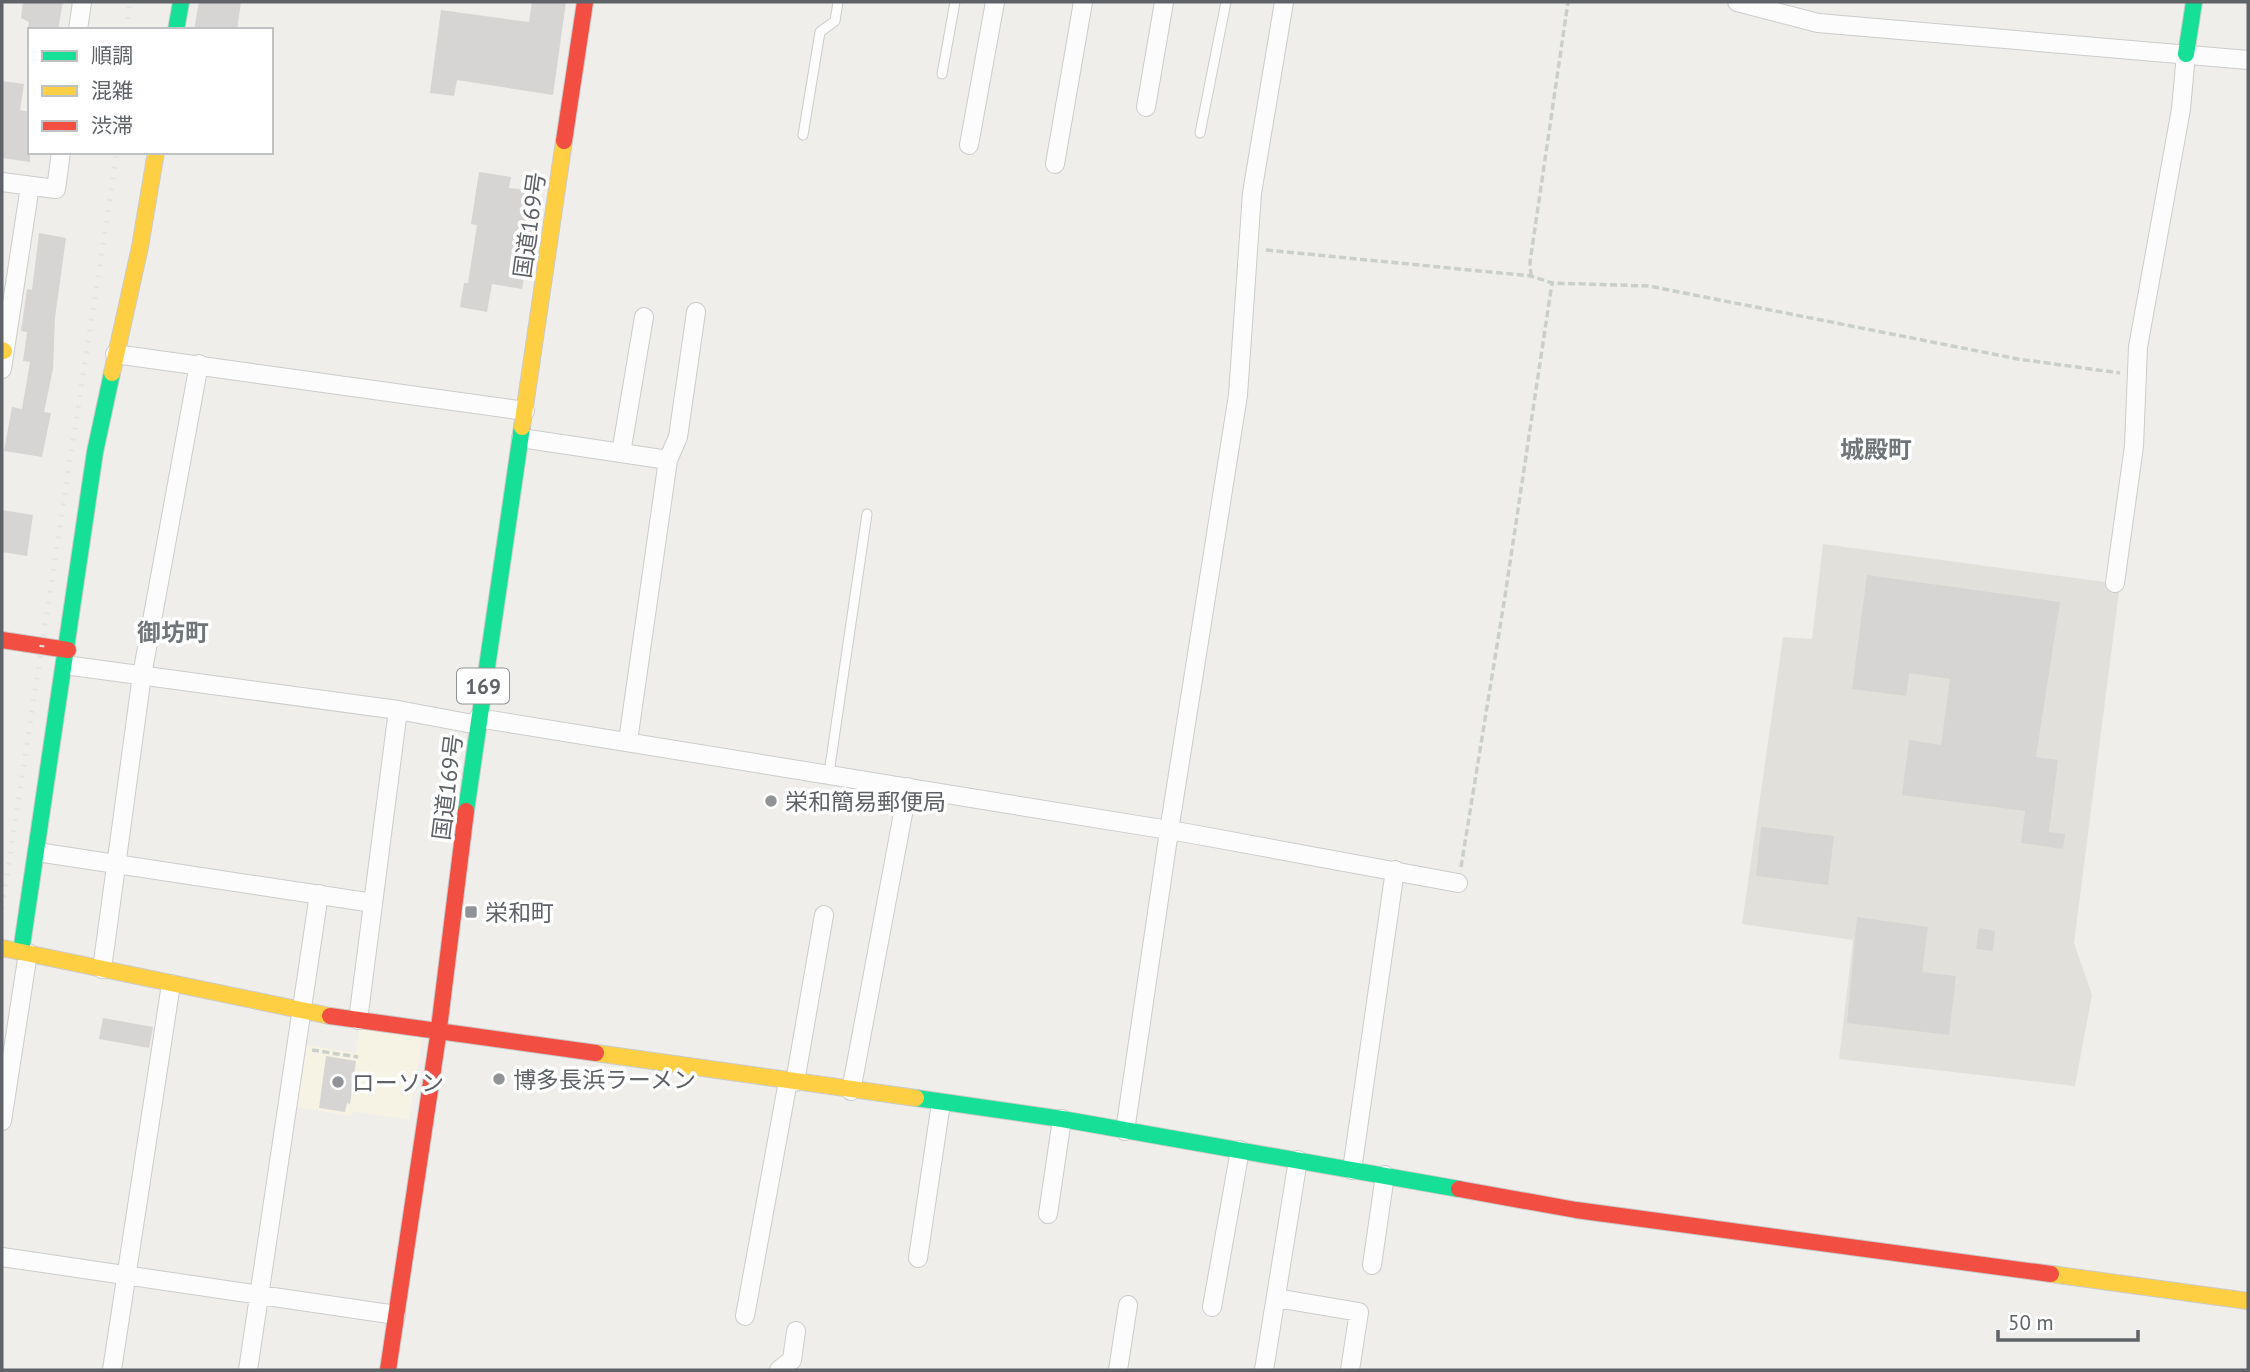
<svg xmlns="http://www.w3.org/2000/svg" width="2250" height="1372" font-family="'PT Sans','Noto Sans JP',sans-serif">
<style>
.commercial{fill:#f7f3e4}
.education{fill:#e2e0da}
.building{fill:#d6d5d3}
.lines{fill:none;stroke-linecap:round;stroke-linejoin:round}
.lane-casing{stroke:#cbcccc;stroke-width:11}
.street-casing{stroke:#cbcccc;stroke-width:20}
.fast-casing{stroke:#cacacb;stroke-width:18}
.slow-casing{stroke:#cacacb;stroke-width:18}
.jam-casing{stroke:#cacacb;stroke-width:18}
.path{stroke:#cacfcc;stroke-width:3.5;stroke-dasharray:7 3.5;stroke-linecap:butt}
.lane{stroke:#fdfcfc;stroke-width:9}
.street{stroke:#fdfcfc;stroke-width:18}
.fast{stroke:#16e098;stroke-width:16}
.slow{stroke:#ffcf43;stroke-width:16}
.jam{stroke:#f24e42;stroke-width:16}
.rail{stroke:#e4e4e4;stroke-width:5;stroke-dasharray:2 9;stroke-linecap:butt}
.poi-dot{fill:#919496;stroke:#fff;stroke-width:2.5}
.labels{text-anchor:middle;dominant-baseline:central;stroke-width:7;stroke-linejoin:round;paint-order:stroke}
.shield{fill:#fff;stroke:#8f9295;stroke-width:2}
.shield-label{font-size:21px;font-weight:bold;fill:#5f6368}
.street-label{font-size:23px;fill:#5f6368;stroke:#fff}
.poi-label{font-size:23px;fill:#5f6368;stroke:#fff;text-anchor:start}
.neighbourhood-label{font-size:24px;font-weight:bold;fill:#70757a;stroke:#fff}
</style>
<rect width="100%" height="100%" fill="#efeeea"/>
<path class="commercial" d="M360,1025L423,1034L409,1120L353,1111L352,1116L297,1107L307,1045L356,1053Z"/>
<path class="education" d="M1823,544L2120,584L2074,943L2092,995L2075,1086L1839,1059L1853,940L1742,924L1783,637L1812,639Z"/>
<path class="building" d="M23,2H63L58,30H28L29,22L21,18Z
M199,2H241L237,30H194Z
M532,2H566L553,95L457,80L454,96L430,93L441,10L529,22Z
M2,81L24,84L20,110L30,112V162L2,158Z
M479,172L511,177L509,188L526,190L524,199L537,201L522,289L492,284L487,312L460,307L464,283H468L477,225L471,224Z
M39,233L66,238L55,318L53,369L44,412L51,413L42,457L4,451L12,407L22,409L30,362L23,361L27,332L21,331L27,289L32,290Z
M2,510L33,515L27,556L2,552Z
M1867,575L2060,602L2036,757L2058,760L2049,832L2065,834L2063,849L2021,843L2025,811L1902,795L1909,740L1941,745L1950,679L1909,673L1906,696L1852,689Z
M1761,827L1834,836L1828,885L1756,876Z
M1857,917L1928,927L1922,972L1956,976L1949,1035L1847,1023Z
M1979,928L1995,931L1993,951L1976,949Z
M103,1018L153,1027L149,1048L99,1039Z
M326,1056L356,1061L350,1104L347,1103L345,1112L319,1108Z"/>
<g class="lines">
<g class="lane-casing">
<path id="lane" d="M942,74L955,2
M1200,133L1226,2
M803,135L820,32L835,21L838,2
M829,773L867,514"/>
</g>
<g class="street-casing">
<path id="street" d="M1737,2L1818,23L2248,60
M78,30L82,2
M1146,107L1164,2
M969,145L995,2
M1055,164L1083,2
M2,182L56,189L61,152
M115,354L525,411
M2,369L30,186
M521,438L668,460L628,741
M621,453L644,317
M668,460L678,437L696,312
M2115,583L2134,446L2138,347L2181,109L2186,54
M65,665L398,710L478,725
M478,718L1187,833L1458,883
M37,852L373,903
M102,969L142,675L199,364
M358,1020L398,710
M795,1082L824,915
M851,1091L908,787
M2,1121L28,953
M1125,1131L1169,831L1238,395L1252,193L1284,2
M1352,1170L1395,870
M1048,1214L1062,1119
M2,1257L396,1315
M918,1258L941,1103
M1372,1265L1385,1175
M1276,1298L1359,1312L1350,1370
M1212,1307L1240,1150
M745,1316L788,1081
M112,1370L171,984
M248,1370L319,894
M779,1370L792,1360L796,1331
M1118,1370L1128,1305
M1264,1370L1298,1160"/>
</g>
<g class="fast-casing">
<path id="fast" d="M176,30L181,2
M2186,54L2194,2
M466,811L522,427
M21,952L95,452L112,373
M916,1098L1062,1119L1459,1189"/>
</g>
<g class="slow-casing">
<path id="slow" d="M2,350L4,351
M112,373L140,247L156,152
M522,427L564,141
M2,948L330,1016
M596,1053L916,1098
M2051,1274L2248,1301"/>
</g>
<g class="jam-casing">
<path id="jam" d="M564,141L585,2
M2,640L68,650
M330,1016L596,1053
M1459,1189L1576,1210L2051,1274
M388,1370L438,1036L466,811"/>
</g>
<path class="path" d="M1266,250L1531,276L1552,283L1649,286L2018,359L2120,373
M1531,276L1530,262L1568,2
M1461,867L1505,596L1552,283
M312,1050L358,1057"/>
<use href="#lane" class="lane"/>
<use href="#street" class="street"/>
<use href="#fast" class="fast"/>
<use href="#slow" class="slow"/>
<use href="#jam" class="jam"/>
<path class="rail" d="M126,30L130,2
M2,908L117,152"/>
</g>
<g class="poi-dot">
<circle cx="771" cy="801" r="7"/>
<rect x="464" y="905" width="14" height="14" rx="3.5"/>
<circle cx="499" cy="1079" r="7"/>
<circle cx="338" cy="1082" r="7"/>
</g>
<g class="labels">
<rect class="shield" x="457" y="668.5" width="52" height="35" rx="5"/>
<g class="shield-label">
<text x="483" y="686">169</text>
</g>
<g class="street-label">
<text transform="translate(529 225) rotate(-82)">国道169号</text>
<text transform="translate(447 787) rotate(-83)">国道169号</text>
</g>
<g class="poi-label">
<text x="785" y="801">栄和簡易郵便局</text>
<text x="485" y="912">栄和町</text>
<text x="513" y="1079">博多長浜ラーメン</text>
<text x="352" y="1082">ローソン</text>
</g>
<g class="neighbourhood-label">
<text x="1876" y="449">城殿町</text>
<text x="173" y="632">御坊町</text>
</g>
</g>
<rect width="2250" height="1372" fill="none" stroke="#5f6368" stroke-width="7"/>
<rect x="28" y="28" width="245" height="126" fill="#ffffff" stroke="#bfc1c3" stroke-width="2"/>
<rect x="42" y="51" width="35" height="10" fill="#16e098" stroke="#bfc1c3" stroke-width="2"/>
<text x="91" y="63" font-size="21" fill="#5f6368">順調</text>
<rect x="42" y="86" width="35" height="10" fill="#ffcf43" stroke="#bfc1c3" stroke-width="2"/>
<text x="91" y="98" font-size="21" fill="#5f6368">混雑</text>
<rect x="42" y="121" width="35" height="10" fill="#f24e42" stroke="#bfc1c3" stroke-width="2"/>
<text x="91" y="133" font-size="21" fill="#5f6368">渋滞</text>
<path d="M1998 1330v10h140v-10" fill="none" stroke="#5f6368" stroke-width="3.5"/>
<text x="2008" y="1330" font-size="21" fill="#5f6368" stroke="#ffffff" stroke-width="5" paint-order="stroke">50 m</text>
</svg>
